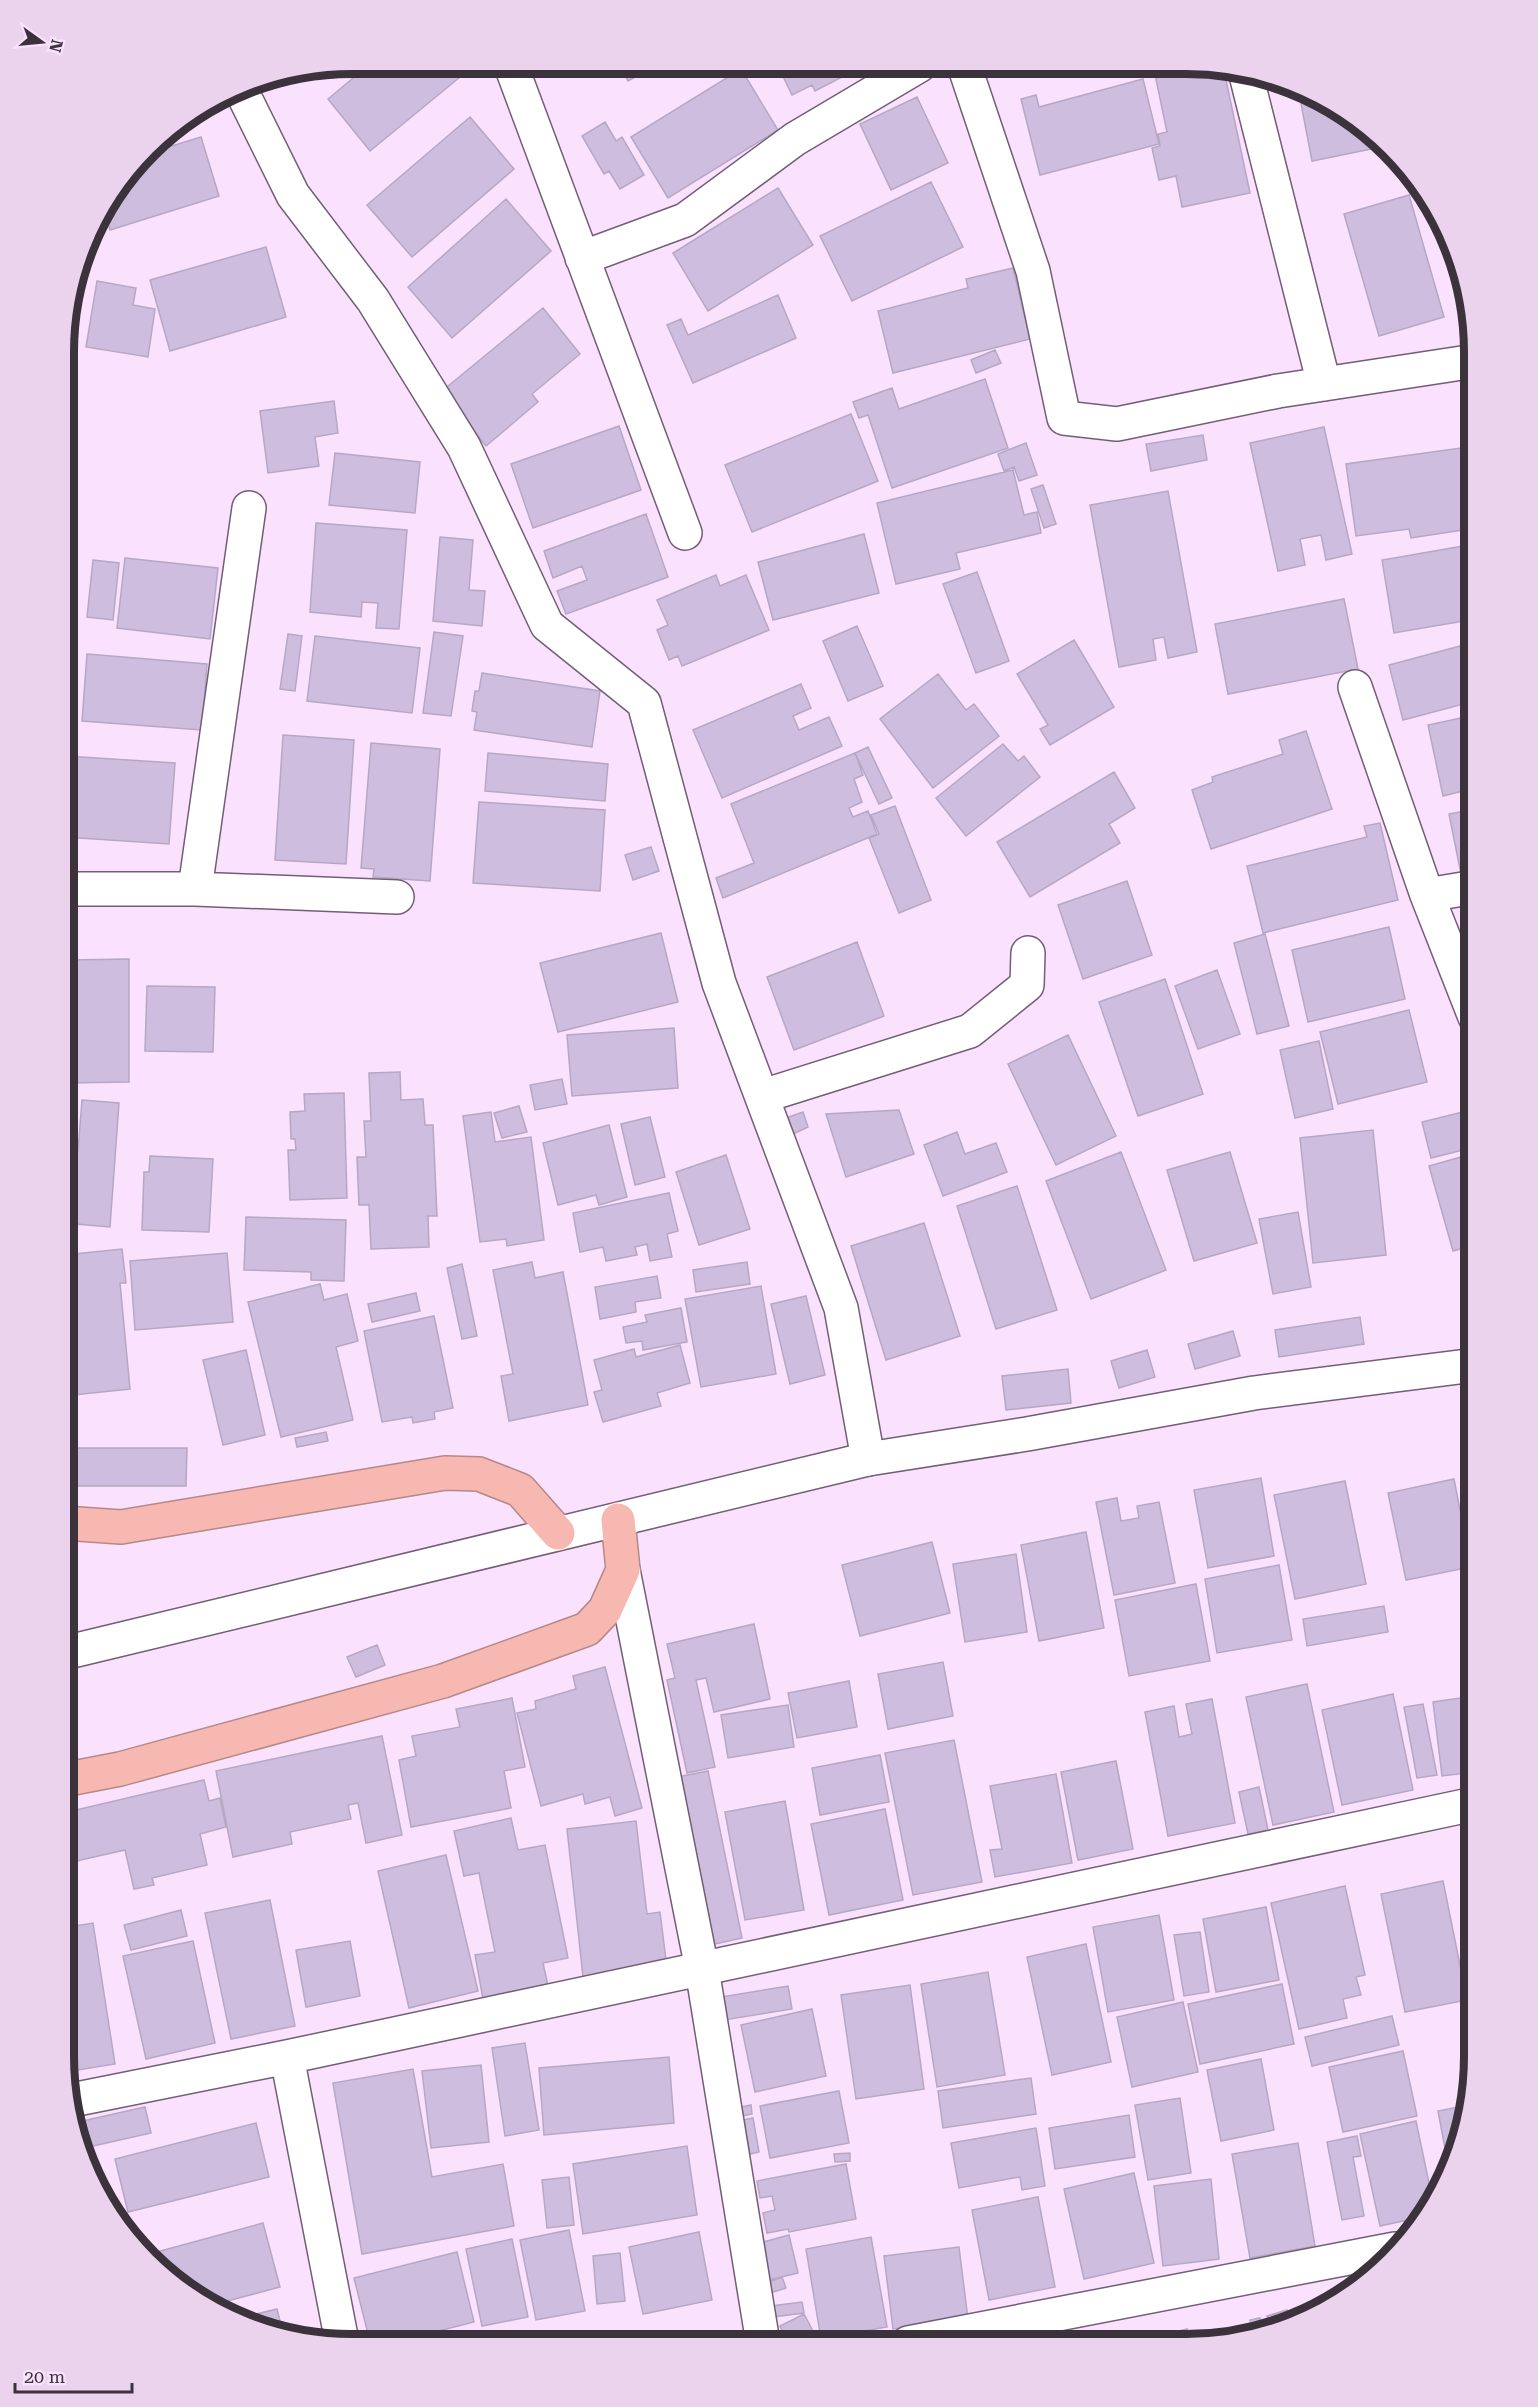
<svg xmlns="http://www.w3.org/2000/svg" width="1538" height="2407" font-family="'Roboto Serif',serif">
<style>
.building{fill:#cfbde0;stroke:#b6a7c4;stroke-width:1.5}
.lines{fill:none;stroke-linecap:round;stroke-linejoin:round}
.minor-casing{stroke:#735e75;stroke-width:36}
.secondary-casing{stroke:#735e75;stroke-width:36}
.motorway-casing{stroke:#b58987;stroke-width:36}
.minor{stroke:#fff;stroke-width:33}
.secondary{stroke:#fff;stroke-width:33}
.motorway{stroke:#f6b8b0;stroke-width:33}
.rim{fill:none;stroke:#3b323c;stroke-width:8}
</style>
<rect width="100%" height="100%" fill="#fae1fd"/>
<path class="building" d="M371,63H477L370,151L328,99Z
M619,64H660L628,81Z
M777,64H867L815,91L812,85L792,95Z
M1153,65L1223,66L1250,193L1182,207L1176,176L1159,180L1152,148L1160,146L1158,134L1167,132Z
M741,69L778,130L668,198L631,137Z
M1143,79L1159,144L1040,175L1021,99L1036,95L1039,107Z
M1307,91L1362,122L1386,146L1312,161L1299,93Z
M917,97L948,163L891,190L860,124Z
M470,117L514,169L412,257L367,205Z
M605,122L616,141L622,137L644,175L620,189L609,171L604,174L582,136Z
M201,137L219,196L110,230L104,210L146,154Z
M931,182L963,247L852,301L820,236Z
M778,188L813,245L708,311L673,253Z
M1409,195L1444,317L1379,336L1344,214Z
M506,199L551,251L452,338L408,287Z
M1453,242L1469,321L1465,322L1446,243Z
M266,247L286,317L170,351L150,280Z
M1013,268L1030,339L893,373L878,311L968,288L966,279Z
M97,281L136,288L133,305L155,309L148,357L86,347Z
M778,295L796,338L693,383L667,325L681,319L688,335Z
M543,308L580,354L532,394L538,402L486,446L442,391Z
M65,323L75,324L71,393H65Z
M995,350L1001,363L976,373L971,360Z
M985,379L1008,448L892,488L868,415L859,418L853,402L892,388L899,409Z
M334,401L338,433L315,437L319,466L268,473L260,411Z
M851,414L878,481L752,532L725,465Z
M619,426L641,490L533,528L511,464Z
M1324,427L1352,554L1326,560L1321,535L1300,539L1305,565L1278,571L1250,443Z
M1203,435L1207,460L1151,471L1146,444Z
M1026,443L1037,475L1019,481L1014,467L1004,471L998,454Z
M1475,446V519L1468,520L1469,529L1411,538L1409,529L1356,536L1346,464Z
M335,453L420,462L415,513L329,505Z
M1013,470L1024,515L1037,512L1041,533L956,553L960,569L896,584L877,503Z
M1043,485L1056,524L1044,528L1031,489Z
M1168,491L1197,652L1168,658L1164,637L1153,639L1156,660L1119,667L1090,505Z
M646,514L668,577L566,614L557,591L587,580L582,566L553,578L544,551Z
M316,523L407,530L399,629L376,628L378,603L362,602L361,617L310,612Z
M864,534L879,593L773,620L758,562Z
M440,537L473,540L469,590L485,591L482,626L433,621Z
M1475,544V619L1394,633L1382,560Z
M125,558L218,568L210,639L117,628Z
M93,560L119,563L113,620L87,617Z
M977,572L1009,661L976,673L943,584Z
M716,575L720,586L746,575L769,630L682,666L678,656L669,660L657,630L668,625L657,600Z
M1344,599L1358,669L1228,694L1215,624Z
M857,626L883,686L848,701L823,641Z
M434,632L463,636L451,716L423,713Z
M288,634L302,636L295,691L280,689Z
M315,636L420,648L412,713L307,701Z
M1074,640L1114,707L1050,745L1040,729L1048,725L1017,674Z
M1475,642V701L1403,720L1389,665Z
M87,654L207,664L202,730L82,721Z
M482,673L600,691L592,747L474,730L477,712L472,711L475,691H479Z
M938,674L966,710L974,704L999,736L933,788L880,719Z
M801,684L811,708L793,716L799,730L829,717L842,746L722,798L693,730Z
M1475,715V788L1443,796L1428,725Z
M1306,731L1332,809L1211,849L1192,790L1213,782L1212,777L1283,754L1279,740Z
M283,735L354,740L346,864L275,860Z
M371,743L440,749L430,881L373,877L374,869L361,868Z
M1003,744L1018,761L1024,756L1040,777L966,836L936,798Z
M868,747L892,798L879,804L855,753Z
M488,753L608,764L605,801L485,791Z
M855,753L863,775L854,779L862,802L849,808L853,817L868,811L877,834L723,898L716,878L754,863L731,804Z
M65,756L175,763L169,844L65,837Z
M1114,772L1135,808L1109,824L1120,843L1030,897L997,842Z
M479,802L605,810L600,891L473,883Z
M895,806L931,900L899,913L869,838L879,834L871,815Z
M1475,809V876L1462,879L1449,814Z
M1380,823L1398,900L1263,933L1247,866L1367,837L1364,826Z
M651,847L659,871L633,880L625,855Z
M1127,881L1152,955L1083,979L1058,905Z
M1389,927L1405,999L1308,1022L1292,950Z
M661,933L678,1002L558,1032L540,963Z
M1265,934L1289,1026L1257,1034L1234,943Z
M857,942L884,1016L794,1050L767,977Z
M129,959V1082L64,1083V1035H68V960Z
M1217,970L1240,1034L1198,1049L1175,986Z
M1165,979L1203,1094L1138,1116L1099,1002Z
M147,986L215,987L213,1052L145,1051Z
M1409,1010L1427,1082L1338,1104L1320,1032Z
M674,1028L678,1088L572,1096L567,1035Z
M1068,1035L1116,1136L1056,1165L1008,1064Z
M1319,1041L1333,1109L1295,1118L1280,1050Z
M400,1072L401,1100L423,1099L425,1125H433L437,1216H428L429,1247L371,1249L369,1205H359L357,1157H366L364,1121H371L369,1073Z
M562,1079L567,1104L535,1110L530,1085Z
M344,1093L347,1198L290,1200L288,1150H296L295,1139H291L290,1112L305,1111L304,1094Z
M82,1100L119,1103L110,1227L64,1223V1150L78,1151Z
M519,1106L527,1132L502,1138L494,1113Z
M1475,1109V1147L1431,1158L1422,1122Z
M899,1110L914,1154L846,1177L826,1114Z
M491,1112L495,1142L531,1137L544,1240L507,1246L506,1239L480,1242L463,1116Z
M803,1112L808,1127L793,1134L786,1118Z
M650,1117L665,1177L635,1185L621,1124Z
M609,1125L627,1197L599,1205L596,1195L558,1205L543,1143Z
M1373,1130L1386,1255L1313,1263L1300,1138Z
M957,1132L965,1154L996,1143L1007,1172L943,1196L924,1145Z
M1121,1152L1166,1270L1091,1299L1046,1181Z
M1230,1152L1257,1243L1194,1261L1167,1170Z
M1475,1153V1245L1453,1251L1429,1166Z
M726,1155L750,1229L699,1245L676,1172Z
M150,1156L213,1159L209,1232L142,1230L144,1172H149Z
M1017,1186L1057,1310L996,1329L957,1206Z
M669,1193L678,1231L667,1234L672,1257L650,1261L647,1244L635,1247L637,1255L606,1261L603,1247L580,1252L573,1213Z
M1298,1212L1311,1287L1273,1294L1259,1219Z
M246,1217L346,1220L344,1281L311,1280V1272L244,1270Z
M924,1223L960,1336L886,1360L851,1246Z
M122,1249L126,1283H120L130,1389L64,1396V1255Z
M227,1253L233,1322L135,1330L130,1261Z
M532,1262L535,1278L563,1272L588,1405L509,1421L501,1376L513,1374L493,1270Z
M747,1262L750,1284L696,1292L693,1270Z
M462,1264L477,1336L462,1339L447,1268Z
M657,1276L661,1298L635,1302L636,1312L600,1319L595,1287Z
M320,1284L324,1300L347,1294L358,1341L336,1347L353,1420L281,1437L248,1302Z
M761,1286L776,1374L701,1387L685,1299Z
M416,1293L420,1311L372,1322L368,1304Z
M806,1296L825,1375L790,1384L771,1304Z
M681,1308L687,1342L643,1350L642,1341L626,1343L623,1327L647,1322L645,1315Z
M434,1316L453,1408L434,1412L435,1419L413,1423L412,1417L382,1422L364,1331Z
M1360,1317L1364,1344L1279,1357L1275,1330Z
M1233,1331L1240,1356L1195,1369L1188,1344Z
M680,1345L690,1383L657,1393L661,1406L603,1422L594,1392L602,1390L594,1360L634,1349L636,1357Z
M246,1350L265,1435L223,1445L203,1360Z
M1147,1350L1155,1377L1119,1388L1111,1361Z
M1068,1369L1071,1403L1006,1410L1002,1376Z
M326,1432L328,1441L297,1447L295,1438Z
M77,1448H187L186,1486H77Z
M1261,1478L1274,1556L1208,1568L1194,1490Z
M1454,1479L1471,1567L1406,1580L1388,1493Z
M1345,1481L1366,1584L1295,1599L1274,1495Z
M1117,1498L1121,1521L1139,1518L1137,1506L1159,1502L1175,1583L1114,1595L1096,1502Z
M1086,1532L1104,1628L1039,1641L1021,1545Z
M932,1542L950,1613L860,1636L842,1565Z
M1016,1554L1027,1632L965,1642L953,1564Z
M1279,1565L1292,1640L1217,1653L1205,1579Z
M1196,1584L1210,1661L1129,1676L1115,1600Z
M1384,1606L1388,1632L1307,1646L1303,1619Z
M754,1624L770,1699L714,1712L706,1678L696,1680L715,1767L687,1773L667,1680L675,1678L667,1644Z
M377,1645L385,1665L356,1677L347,1657Z
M943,1662L953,1716L888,1729L878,1674Z
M605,1667L642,1808L615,1816L610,1797L585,1804L583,1794L541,1806L517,1713L536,1709L535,1701L576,1689L573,1676Z
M849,1681L857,1727L797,1738L788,1693Z
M1307,1684L1334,1812L1273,1825L1246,1697Z
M1393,1694L1413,1790L1342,1805L1322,1710Z
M1474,1696V1772L1442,1776L1433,1702Z
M512,1698L525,1767L504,1771L511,1808L411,1827L399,1760L416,1756L412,1736L460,1727L456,1709Z
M1212,1699L1235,1823L1168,1836L1145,1712L1174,1706L1179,1737L1192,1734L1186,1704Z
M1423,1704L1437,1775L1417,1778L1404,1707Z
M788,1705L794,1747L728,1758L721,1715Z
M382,1736L402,1835L366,1843L358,1803L348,1805L351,1819L290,1832L292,1844L233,1857L216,1771Z
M954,1740L982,1882L913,1895L885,1753Z
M880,1755L889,1802L820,1815L812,1768Z
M1116,1761L1133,1849L1078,1860L1061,1772Z
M708,1771L742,1938L706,1946L672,1778Z
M1056,1774L1072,1863L995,1877L990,1850L1002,1849L990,1786Z
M204,1780L209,1801L220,1798L226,1827L200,1834L207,1865L152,1878L154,1885L134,1889L125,1850L63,1864V1813Z
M1259,1787L1268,1830L1248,1834L1239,1792Z
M785,1801L804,1910L745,1920L725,1812Z
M885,1809L903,1900L829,1915L811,1824Z
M511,1818L518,1850L545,1845L568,1958L543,1963L548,1986L483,1999L475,1955L495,1952L479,1873L464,1876L454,1831Z
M636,1821L647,1914L660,1912L668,1976L584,1986L567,1829Z
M446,1855L478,1991L409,2008L378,1871Z
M1443,1881L1467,2000L1405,2012L1381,1894Z
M1345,1886L1365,1975L1356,1977L1361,1995L1343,1999L1347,2018L1299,2029L1271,1903Z
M270,1900L295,2026L231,2039L205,1913Z
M1266,1907L1279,1980L1216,1992L1203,1919Z
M181,1910L187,1936L131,1950L124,1925Z
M1159,1915L1174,2000L1108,2012L1093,1927Z
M93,1923L115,2064L66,2072L63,2055V1928Z
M1200,1932L1209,1992L1184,1996L1174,1935Z
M193,1941L215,2043L146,2059L123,1956Z
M350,1941L360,1996L306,2007L296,1950Z
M1086,1944L1111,2062L1052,2075L1027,1957Z
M988,1972L1005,2075L937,2087L921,1984Z
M1282,1984L1294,2044L1200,2064L1188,2004Z
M910,1985L924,2089L856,2099L841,1995Z
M788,1986L792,2009L718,2021L715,1998Z
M1183,2002L1198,2072L1132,2087L1117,2017Z
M812,2009L826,2076L755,2092L741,2025Z
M1392,2016L1399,2045L1312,2066L1305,2037Z
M525,2043L539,2130L505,2136L492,2048Z
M1403,2051L1417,2116L1343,2132L1329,2067Z
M669,2057L674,2123L544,2135L539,2068Z
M1261,2059L1274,2130L1221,2141L1207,2070Z
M481,2065L489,2142L431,2148L422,2071Z
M413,2069L432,2177L503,2164L514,2226L362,2254L333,2083Z
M1031,2078L1036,2114L943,2128L938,2091Z
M839,2091L849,2143L770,2158L760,2106Z
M1180,2098L1191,2173L1148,2180L1135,2105Z
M751,2105L752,2114L742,2116L741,2107Z
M1468,2105L1460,2148L1449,2170L1438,2111Z
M145,2107L151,2133L84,2148L78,2122Z
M1129,2115L1135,2157L1055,2169L1049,2128Z
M753,2118L759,2152L750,2154L743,2120Z
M1416,2121L1433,2202L1426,2216L1380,2226L1360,2134Z
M256,2123L269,2177L128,2212L115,2159Z
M1036,2128L1045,2186L1022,2190L1020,2177L959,2188L951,2143Z
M1357,2136L1361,2156L1353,2157L1364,2216L1342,2220L1327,2142Z
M1298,2143L1315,2246L1250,2258L1232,2154Z
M687,2146L697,2215L583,2234L573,2164Z
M850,2153V2161L835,2162L834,2154Z
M846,2164L856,2219L789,2232L788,2229L767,2233L763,2213L775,2210L772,2196L760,2198L757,2181Z
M1134,2173L1154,2263L1084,2279L1064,2189Z
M569,2177L574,2225L547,2228L542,2180Z
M1211,2179L1219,2259L1163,2266L1154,2186Z
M1038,2197L1055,2287L989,2300L972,2210Z
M263,2223L280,2287L212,2305L176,2285L146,2255Z
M569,2230L585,2311L536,2320L520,2240Z
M699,2232L712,2300L643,2314L629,2247Z
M789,2235L798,2273L765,2281L756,2244Z
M871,2237L887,2327L821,2339L806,2249Z
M512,2239L528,2317L482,2326L466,2249Z
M959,2247L968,2319L893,2329L884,2256Z
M457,2252L474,2322L395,2342H370L354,2278Z
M620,2253L625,2301L597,2304L593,2256Z
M782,2277L786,2288L770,2293L766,2283Z
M802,2302L804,2313L773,2317L771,2306Z
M277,2309L283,2333L236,2319Z
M1287,2310L1292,2323L1271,2327L1267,2316Z
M804,2314L814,2333L794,2343H789L780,2326Z
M1260,2318L1262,2329L1252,2331L1250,2320Z
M1187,2329L1188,2334L1159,2340L1158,2336Z
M537,2332L539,2342H475Z"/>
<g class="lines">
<g class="minor-casing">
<path id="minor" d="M510,63L685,533
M964,65L1033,271L1064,418L1117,424L1278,391L1475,361
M1245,71L1324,384
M239,86L293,195L373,300L464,447L547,625L644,703L719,983L841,1308L868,1459
M582,258L685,220L795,139L920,65
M1355,687L1427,895L1475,1017
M65,889H195L397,897
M195,889L249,508
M1427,895L1475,887
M763,1096L970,1031L1027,985L1028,953
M623,1570L702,1969L763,2343
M287,2057L342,2342
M72,2100L287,2057L1474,1804
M908,2343L1395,2249"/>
</g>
<g class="secondary-casing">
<path id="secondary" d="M64,1653L868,1459L1027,1434L1254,1393L1475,1365"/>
</g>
<g class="motorway-casing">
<path id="motorway" d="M64,1523L121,1527L445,1473L479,1474L520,1490L558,1533
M63,1780L120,1769L443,1681L587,1629L605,1610L623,1570L618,1520"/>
</g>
<use href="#minor" class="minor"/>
<use href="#secondary" class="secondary"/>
<use href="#motorway" class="motorway"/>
</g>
<path d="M0 0H1538V2407H0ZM352 74H1186A278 278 0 0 1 1464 352V2056A278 278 0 0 1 1186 2334H352A278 278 0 0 1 74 2056V352A278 278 0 0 1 352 74Z" fill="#ebd3ee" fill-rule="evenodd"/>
<path class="rim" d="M352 74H1186A278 278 0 0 1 1464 352V2056A278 278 0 0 1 1186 2334H352A278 278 0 0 1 74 2056V352A278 278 0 0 1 352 74Z"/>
<g transform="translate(42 42) rotate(105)" stroke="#fae1fd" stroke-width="4.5" paint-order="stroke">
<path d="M0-4.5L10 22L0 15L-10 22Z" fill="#3b323c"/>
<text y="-9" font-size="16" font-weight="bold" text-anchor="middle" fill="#3b323c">N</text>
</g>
<path d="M15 2383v9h117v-9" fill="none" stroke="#3b323c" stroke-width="3"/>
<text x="24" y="2383" font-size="18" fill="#3b323c" stroke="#fae1fd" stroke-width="4.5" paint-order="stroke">20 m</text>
</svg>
